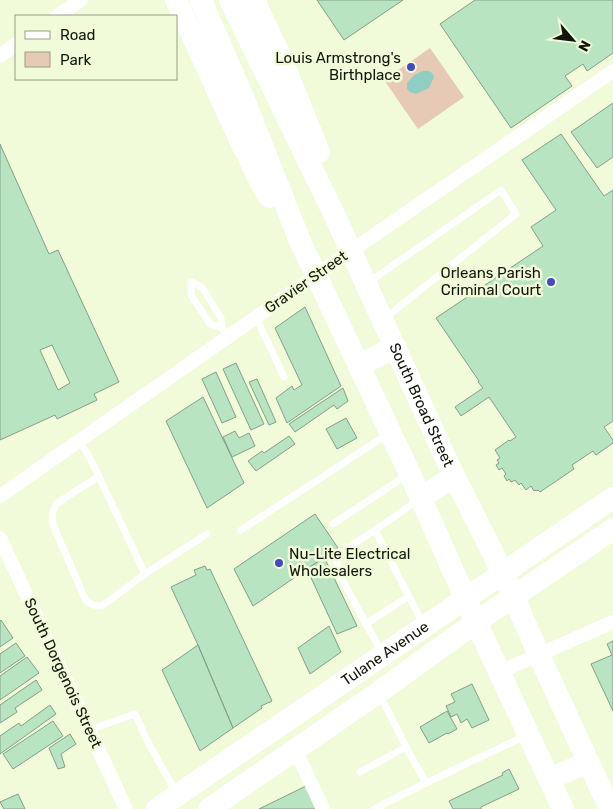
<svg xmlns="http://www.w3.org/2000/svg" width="613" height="809" font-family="Rubik,sans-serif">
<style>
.green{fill:#e6cab6}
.water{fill:#8fcec2}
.building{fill:#b8e4c1;stroke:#849f89;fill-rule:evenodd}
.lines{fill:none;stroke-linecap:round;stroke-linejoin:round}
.lane{stroke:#fff;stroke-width:7}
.street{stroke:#fff;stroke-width:14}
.primary{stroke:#fff;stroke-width:22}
.poi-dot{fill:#424cc0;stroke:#f1fad9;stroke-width:2}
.labels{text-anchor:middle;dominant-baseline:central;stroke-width:5;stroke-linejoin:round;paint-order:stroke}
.poi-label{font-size:15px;fill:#121509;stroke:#f1fad9;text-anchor:end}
.street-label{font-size:15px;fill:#121509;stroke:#f1fad9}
</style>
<rect width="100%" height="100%" fill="#f1fad9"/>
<path class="green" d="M430,48L464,97L418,129L384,80Z"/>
<path class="water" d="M424,71C429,71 432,71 434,77L429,88L416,94L410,92L407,89V83C412,77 415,73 424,71Z"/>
<path class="building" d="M317,0H403L344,40Z
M475,0H613V53L587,71L583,64L565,76L572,86L511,128L440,24Z
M613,103V157L597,168L571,132Z
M561,134L604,196L613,190V421L604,427L613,440V443L596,455L593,451L572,465L574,469L540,492L538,490L536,491L535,490L534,491L531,486L526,490L521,483L519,485L515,480L511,482L509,479L507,481L504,476L506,474L502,468L499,470L496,465L499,463L497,460L500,458L495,450L509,440L510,441L516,437L489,397L461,416L455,407L483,388L478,382L479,381L436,318L543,246L531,227L556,210L522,160Z
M0,144L49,254L58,250L119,382L94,394L97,400L57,419L55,415L0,440ZM52,345L70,383L58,390L40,350Z
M305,307L341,386L287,423L276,398L292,386L294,390L302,385L275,328Z
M236,363L264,424L251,430L223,369Z
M216,372L236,417L222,423L202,379Z
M257,379L276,422L269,425L249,382Z
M343,388L348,401L337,409L334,405L295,432L289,424Z
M203,397L244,483L207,508L166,421Z
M346,418L357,438L337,449L326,429Z
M235,431L239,438L249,433L255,446L232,457L223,437Z
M289,436L295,444L256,471L248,461L262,451L264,453Z
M315,514L338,548L253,606L234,569Z
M324,557L357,626L337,634L307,569Z
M205,566L207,570L210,569L272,701L261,706L262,708L233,728L198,645L171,587L196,575L194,570Z
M1,620L13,638L0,647V621Z
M329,626L341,652L310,674L298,648Z
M613,641V711L591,664L612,655L607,644Z
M16,643L25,656L0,673V654Z
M198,645L233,728L200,751L162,670Z
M27,657L39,673L0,700V676Z
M36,680L42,690L15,708L17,712L0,723V705Z
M472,684L489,720L472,728L467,719L461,723L457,714L451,717L446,706L455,702L451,694Z
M50,705L56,714L0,754V736L19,723L21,726Z
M447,711L457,729L448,734L447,733L429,743L420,727Z
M53,721L63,736L13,769L3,754Z
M70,734L76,744L61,754L65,767L58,769L49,748Z
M509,769L519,789L481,807V809H453L449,801L503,775L502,773Z
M306,786L317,809H259Z
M18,794L25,809H4L0,802Z"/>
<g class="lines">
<path class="lane" d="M369,282L501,190L516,214L385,318
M256,317L284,377
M222,328L210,324L191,295V282L202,287L221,318L222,328L227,337
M79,440L91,460L145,574L207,534
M99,476L56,504L52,514L53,525L86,601L93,605L102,606L145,574
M418,500L375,530L423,624
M333,524L407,475
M241,530L388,434
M375,530C365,537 339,551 337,562C337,567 338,571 340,575L366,624L409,596
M366,624L382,652
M89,730L135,714L147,740L176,793
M360,772L406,747L380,695
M426,783L525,736
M374,809L426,783L406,747"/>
<path class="street" d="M57,16L81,0
M0,56L16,44
M0,496L351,251L613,71
M0,538L126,809
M499,672L613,622
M295,749L323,809"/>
<g class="primary">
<path d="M176,0L240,140L263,187L269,197"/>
<path d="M201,0L243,97L300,241L410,474L476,622L563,809"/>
<path id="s1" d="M230,0L334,214L454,476L503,573L539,655L610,809"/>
<path d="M254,0L284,65L319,152"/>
<path d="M359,365L396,347"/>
<path d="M420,499L454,476"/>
<path d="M549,779L588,762"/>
<path id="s2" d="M157,809L613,498"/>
<path d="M209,809L379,692L476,622L613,529"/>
</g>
</g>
<g class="poi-dot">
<circle cx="411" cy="67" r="5"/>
<circle cx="551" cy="282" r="5"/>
<circle cx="279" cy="563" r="5"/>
</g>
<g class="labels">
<g class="poi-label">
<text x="401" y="58">Louis Armstrong's<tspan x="401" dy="17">Birthplace</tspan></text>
<text x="541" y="273">Orleans Parish<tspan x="541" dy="17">Criminal Court</tspan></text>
<text x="289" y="554" text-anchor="start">Nu-Lite Electrical<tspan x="289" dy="17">Wholesalers</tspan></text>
</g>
<g class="street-label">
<text transform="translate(306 282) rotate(-35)">Gravier Street</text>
<text stroke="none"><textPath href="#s1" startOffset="448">South Broad Street</textPath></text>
<text stroke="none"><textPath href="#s2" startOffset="276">Tulane Avenue</textPath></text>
<text transform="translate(63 673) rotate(65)">South Dorgenois Street</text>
</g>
</g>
<rect x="15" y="15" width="162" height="65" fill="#f1fad9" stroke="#989e86"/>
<rect x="25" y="31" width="25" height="8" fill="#ffffff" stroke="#989e86"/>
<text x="60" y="40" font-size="15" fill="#121509">Road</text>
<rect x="25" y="52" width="25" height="15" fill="#e6cab6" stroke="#989e86"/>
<text x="60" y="65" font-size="15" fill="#121509">Park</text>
<g transform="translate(573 40) rotate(118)" stroke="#f1fad9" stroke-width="4" paint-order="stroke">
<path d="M0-4L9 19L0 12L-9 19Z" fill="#121509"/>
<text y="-8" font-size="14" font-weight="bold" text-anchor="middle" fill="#121509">N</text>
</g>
</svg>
